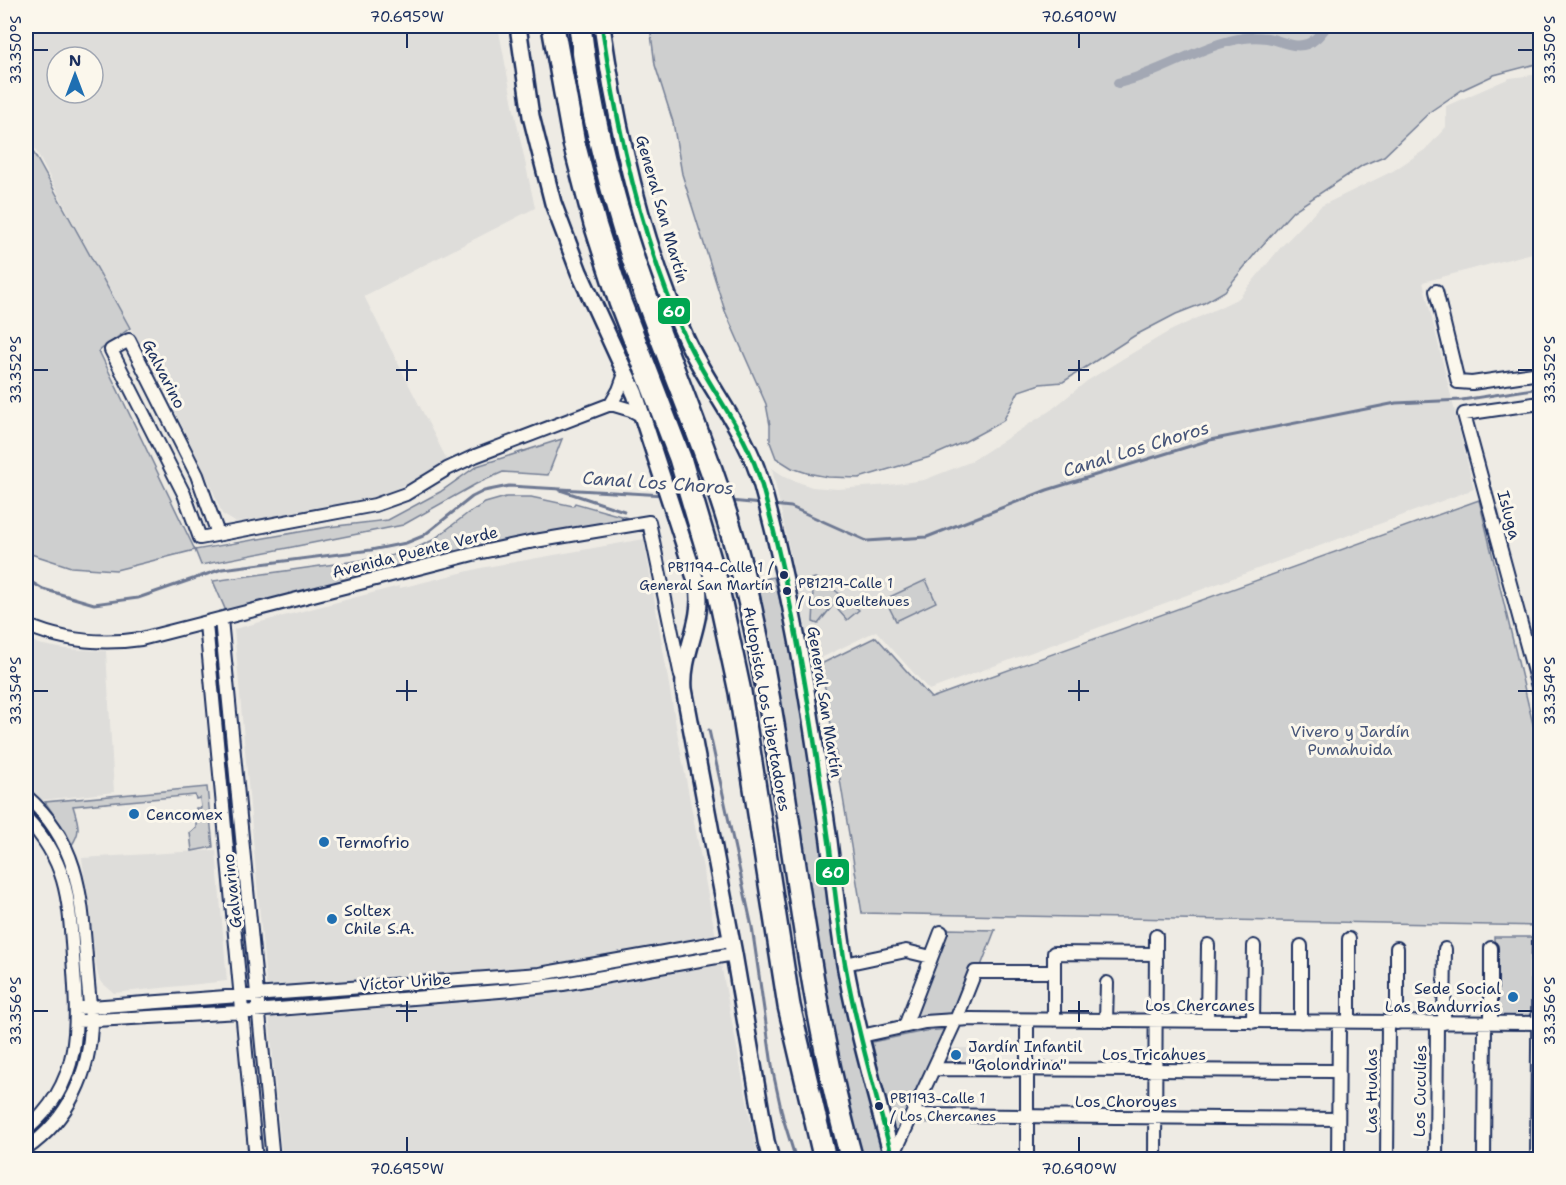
<svg xmlns="http://www.w3.org/2000/svg" width="1566" height="1185" font-family="'Shantell Sans',sans-serif">
<style>
.built{fill:#deddda;fill-rule:evenodd}
.green{fill:#cecfcf;stroke:#747f96;stroke-width:1.5}
.lines{fill:none;stroke-linecap:round;stroke-linejoin:round}
.stream{stroke:#6d7892;stroke-width:3}
.canal{stroke:#a3a8b4;stroke-width:10}
.minor-casing{stroke:#1b2f5e;stroke-width:16}
.tertiary-casing{stroke:#1b2f5e;stroke-width:20}
.motorway-casing{stroke:#1b2f5e;stroke-width:26}
.minor{stroke:#fbf7ec;stroke-width:12}
.tertiary{stroke:#fbf7ec;stroke-width:15}
.motorway{stroke:#fbf7ec;stroke-width:21}
.bus-1-casing{stroke:#fbf7ec;stroke-width:9}
.bus-1{stroke:#00a651;stroke-width:4.5}
.ticks{fill:none;stroke:#1b2f5e;stroke-width:2}
.bus-dot{fill:#1b2f5e;stroke:#fbf7ec;stroke-width:2}
.poi-dot{fill:#1f6fb2;stroke:#fbf7ec;stroke-width:2}
.labels{text-anchor:middle;dominant-baseline:central;stroke-width:6;stroke-linejoin:round;paint-order:stroke}
.bus-label{font-size:14px;fill:#1b2f5e;stroke:#fbf7ec;text-anchor:start}
.street-label{font-size:16px;fill:#1b2f5e;stroke:#fbf7ec}
.park-label{font-size:16px;fill:#48577a;stroke:#fbf7ec}
.poi-label{font-size:16px;fill:#1b2f5e;stroke:#fbf7ec;text-anchor:start}
.water-label{font-size:18px;font-style:italic;fill:#445378;stroke:#fbf7ec}
.line-badge{stroke:#fbf7ec;stroke-width:2}
.badge-label{font-size:16px;text-anchor:middle;font-weight:bold;fill:#fff}
.neatline{fill:none;stroke:#1b2f5e;stroke-width:2}
.ticks-label{font-size:15px;text-anchor:middle;fill:#1b2f5e}
</style>
<rect width="100%" height="100%" fill="#eeebe4"/>
<filter id="ink" filterUnits="userSpaceOnUse"><feTurbulence type="fractalNoise" baseFrequency=".0167" numOctaves="2"/><feDisplacementMap in="SourceGraphic" scale="12" xChannelSelector="R" yChannelSelector="G"/><feConvolveMatrix kernelMatrix="1 2 1 2 8 2 1 2 1" color-interpolation-filters="sRGB"/></filter>
<g filter="url(#ink)">
<path class="built" d="M26,26H498L514,110L535,208L364,296L449,464L382,495L343,508L235,522L222,514L212,488L165,391L81,237L26,132ZM57,57H93V93H57Z
M1540,74V251L1423,282L1474,489L929,690L876,631L813,662L772,468L787,478L812,487L838,489L889,485L924,480L970,462L1051,410L1087,381L1124,358L1168,332L1239,298L1281,247L1321,206L1393,171L1426,149L1446,127V106L1510,78Z
M644,539L678,737L758,1159H282L234,629L399,586L400,588L481,568Z
M26,636L38,644L65,649L106,651L114,792L42,800L26,788Z
M216,850L227,981L114,993L100,981L97,971L82,858Z
M947,1048H968L966,1063L943,1062Z"/>
<path class="green" d="M650,26H1540V63L1494,75L1462,90L1431,111L1384,156L1363,165L1293,211L1258,250L1225,291L1204,303L1176,314L1134,336L1063,382L1040,384L1019,391L1003,421L964,442L930,457L859,478L828,477L807,473L792,468L776,458L770,442V425L766,404L725,311L682,174L673,122L655,65Z
M26,139L130,328L99,351L195,550L328,527L388,520L440,492L477,466L562,439L548,475L503,472L476,484L403,525L201,565L195,550L116,570L71,567L31,554L26,551Z
M506,497H531L573,506L575,503L628,518L405,564L226,611L213,581L385,557L410,551L433,540L468,513L485,503Z
M1479,500L1540,753V926L862,913L821,664L876,637L931,698Z
M774,577L795,663L887,1159H859L830,1045L751,582Z
M815,578L827,584L841,595L818,624L813,622L814,604L811,579Z
M926,580L936,602L896,621L885,599Z
M846,599L859,610L847,620L838,610L839,605Z
M207,787L213,847L192,851L190,832L196,828V808H201L200,798L196,799L195,795L73,806C78,823 82,831 71,846L66,832L45,802Z
M945,929L995,930L981,966L971,972L953,1013L914,1017Z
M1494,937H1533L1531,1011L1529,1016H1497L1494,1010Z
M950,1029L895,1143L872,1042L925,1031Z"/>
<g class="lines">
<path class="stream" d="M560,490L624,511
M730,501L762,504
M772,505L791,507L867,541L927,537L1047,490L1210,440L1396,403L1462,400L1540,388
M26,579L43,589L94,604L138,598L222,569L371,550L406,543L423,536L472,497L484,491L509,486L664,495
M709,730L752,927L773,1072L783,1118L796,1160"/>
<path class="canal" d="M1118,83C1162,73 1202,44 1244,38C1251,37 1260,37 1267,38C1280,40 1294,49 1307,44C1316,41 1322,32 1327,26"/>
<g class="minor-casing">
<path id="minor" d="M1436,291L1458,382L1472,383L1540,373
M1540,403L1464,414L1540,694
M611,404L631,410L644,417
M218,534L197,475L129,340L111,350L184,494L200,538L375,505L406,494L447,469L475,456L611,404L619,390L626,371
M221,619L273,1160
M206,624L256,1160
M26,625C63,641 101,645 141,639L477,553L529,542L649,522L681,676
M26,796C78,841 81,893 86,957C87,978 90,999 91,1020C91,1072 68,1120 26,1149
M26,818C68,862 69,900 73,957C78,1025 83,1083 26,1130
M1491,948V1023
M845,964L906,951L931,957
M77,1008L540,974L731,940
M1054,1020V953L1156,954
M77,1021L241,1012L512,990L563,984L734,954
M1106,1021L1107,983
M1207,1021L1208,945
M1253,1022L1254,946
M1301,1022V946
M1349,1022V939
M1397,1023V948
M1444,1023L1445,949
M905,1026L941,932
M861,1036L925,1022L970,1019L1540,1023
M934,1069L1338,1071
M913,1115L1338,1119
M892,1158L956,1020L975,972H1054
M1027,1160V1020
M1155,1160L1156,936
M1338,1160L1339,1022
M1387,1160L1388,1022
M1436,1160L1437,1023
M1484,1160L1485,1023
M1537,1160L1539,938"/>
</g>
<g class="tertiary-casing">
<path id="tertiary" d="M518,26L531,116L553,203L579,272L635,394L698,587C704,623 681,653 684,689L734,954L766,1141L771,1160
M602,26C617,130 642,242 686,339C709,389 748,433 762,486C794,602 812,721 829,841C834,882 838,923 845,964C857,1030 876,1095 893,1160"/>
</g>
<g class="motorway-casing">
<path id="motorway" d="M553,26L574,143L595,224L620,302L680,458L716,580L740,692L789,1006L825,1160
M580,26C590,113 612,199 641,282C673,375 714,464 739,559C790,757 797,962 852,1160"/>
</g>
<use href="#minor" class="minor"/>
<use href="#tertiary" class="tertiary"/>
<use href="#motorway" class="motorway"/>
<g class="bus-1-casing">
<path id="bus-1" d="M602,26C617,130 642,242 686,339C709,389 748,433 762,486C794,602 812,721 829,841C834,882 838,923 845,964C857,1030 876,1095 893,1160"/>
</g>
<use href="#bus-1" class="bus-1"/>
</g>
</g>
<path class="ticks" d="M407,33V48M1079,33V48M33,50H48M1518,50H1533M407,360V381M1079,360V381M33,370H48M396,370H417M1068,370H1089M1518,370H1533M407,680V701M1079,680V701M33,691H48M396,691H417M1068,691H1089M1518,691H1533M407,1001V1022M1079,1001V1022M33,1011H48M396,1011H417M1068,1011H1089M1518,1011H1533M407,1137V1152M1079,1137V1152"/>
<g class="bus-dot">
<circle cx="784" cy="575" r="5"/>
<circle cx="787" cy="591" r="5"/>
<circle cx="879" cy="1106" r="5"/>
</g>
<g class="poi-dot">
<circle cx="134" cy="814" r="6"/>
<circle cx="324" cy="842" r="6"/>
<circle cx="332" cy="919" r="6"/>
<circle cx="1513" cy="997" r="6"/>
<circle cx="956" cy="1055" r="6"/>
</g>
<g class="labels">
<g class="bus-label">
<text x="773" y="567" text-anchor="end">PB1194-Calle 1 /<tspan x="773" dy="18">General San Martín</tspan></text>
<text x="798" y="583">PB1219-Calle 1<tspan x="798" dy="18">/ Los Queltehues</tspan></text>
<text x="890" y="1098">PB1193-Calle 1<tspan x="890" dy="18">/ Los Chercanes</tspan></text>
</g>
<g class="street-label">
<text transform="translate(662 209) rotate(74)">General San Martín</text>
<text transform="translate(164 374) rotate(63)">Galvarino</text>
<text transform="translate(1509 515) rotate(75)">Isluga</text>
<text transform="translate(415 552) rotate(-14)">Avenida Puente Verde</text>
<text transform="translate(825 702) rotate(81)">General San Martín</text>
<text transform="translate(767 709) rotate(80)">Autopista Los Libertadores</text>
<text transform="translate(232 891) rotate(-96)">Galvarino</text>
<text transform="translate(405 982) rotate(-4)">Víctor Uribe</text>
<text x="1200" y="1005">Los Chercanes</text>
<text x="1154" y="1054">Los Tricahues</text>
<text transform="translate(1371 1091) rotate(-90)">Las Hualas</text>
<text transform="translate(1420 1091) rotate(-89)">Los Cuculíes</text>
<text x="1126" y="1101">Los Choroyes</text>
</g>
<g class="park-label">
<text x="1350" y="731">Vivero y Jardín<tspan x="1350" dy="18">Pumahuida</tspan></text>
</g>
<g class="poi-label">
<text x="146" y="814">Cencomex</text>
<text x="336" y="842">Termofrio</text>
<text x="344" y="910">Soltex<tspan x="344" dy="18">Chile S.A.</tspan></text>
<text x="1501" y="988" text-anchor="end">Sede Social<tspan x="1501" dy="18">Las Bandurrias</tspan></text>
<text x="968" y="1046">Jardín Infantil<tspan x="968" dy="18">"Golondrina"</tspan></text>
</g>
<g class="water-label">
<text transform="translate(1136 449) rotate(-17)">Canal Los Choros</text>
<text transform="translate(658 483) rotate(4)">Canal Los Choros</text>
</g>
</g>
<g class="line-badge">
<rect x="657" y="297" width="34" height="28" rx="6" fill="#00a651"/>
<rect x="815" y="858" width="35" height="28" rx="6" fill="#00a651"/>
</g>
<g class="badge-label">
<text x="674" y="317">60</text>
<text x="833" y="878">60</text>
</g>
<rect width="1566" height="1185" fill="none" stroke="#fbf7ec" stroke-width="66"/>
<g transform="translate(75 75)"><circle r="28" fill="#fbf7ec" stroke="#a1a7b3" stroke-width="1.5"/>
<path d="M0-4.5L10 22L0 15L-10 22Z" fill="#1f6fb2"/>
<text y="-9" font-size="16" font-weight="bold" text-anchor="middle" fill="#1b2f5e">N</text>
</g>
<rect x="33" y="33" width="1500" height="1119" class="neatline"/>
<g class="ticks-label">
<text x="407" y="22">70.695°W</text>
<text x="1079" y="22">70.690°W</text>
<text transform="translate(16 50) rotate(-90)" y="5">33.350°S</text>
<text transform="translate(1550 50) rotate(-90)" y="5">33.350°S</text>
<text transform="translate(16 370) rotate(-90)" y="5">33.352°S</text>
<text transform="translate(1550 370) rotate(-90)" y="5">33.352°S</text>
<text transform="translate(16 691) rotate(-90)" y="5">33.354°S</text>
<text transform="translate(1550 691) rotate(-90)" y="5">33.354°S</text>
<text transform="translate(16 1011) rotate(-90)" y="5">33.356°S</text>
<text transform="translate(1550 1011) rotate(-90)" y="5">33.356°S</text>
<text x="407" y="1174">70.695°W</text>
<text x="1079" y="1174">70.690°W</text>
</g>
</svg>
